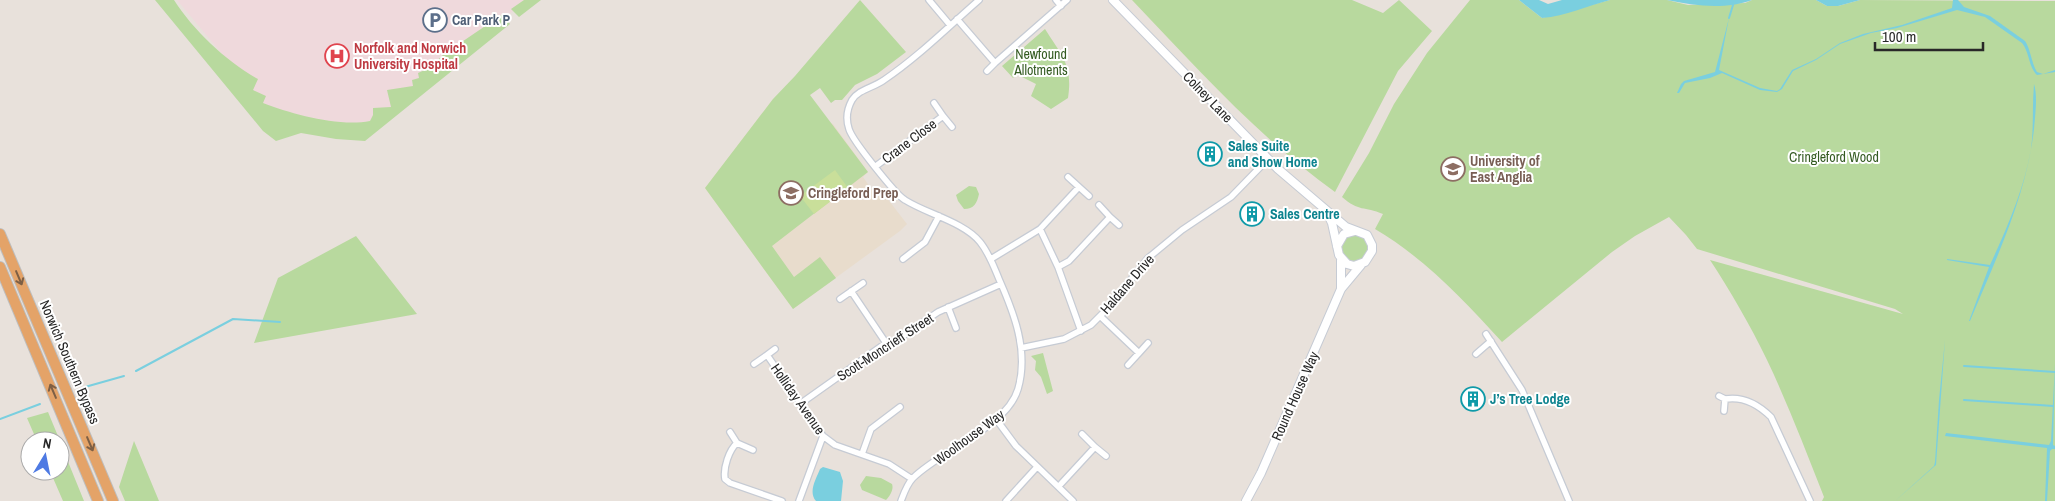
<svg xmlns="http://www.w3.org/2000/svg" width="2055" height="501" font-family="'Archivo Narrow',sans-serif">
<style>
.education{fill:#e8dccc}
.medical{fill:#efd9dc}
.green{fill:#b8d99e}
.pitch{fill:#c9df9a}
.water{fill:#7acfdf}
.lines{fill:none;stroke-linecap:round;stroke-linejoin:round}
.stream{stroke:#7acfdf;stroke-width:2}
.minor-casing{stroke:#c6cbd4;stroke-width:8}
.tertiary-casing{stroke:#c6cbd4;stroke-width:10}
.trunk-casing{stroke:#bebebe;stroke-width:12}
.minor{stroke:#fff;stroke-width:5.5}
.tertiary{stroke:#fff;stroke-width:8}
.trunk{stroke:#e4a368;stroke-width:10}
.oneway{stroke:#7d5f45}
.labels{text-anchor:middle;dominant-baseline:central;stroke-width:4;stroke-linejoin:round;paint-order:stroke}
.service-label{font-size:14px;font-weight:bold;fill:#4e5e75;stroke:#fff;text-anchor:start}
.health-label{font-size:14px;font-weight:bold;fill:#be3a42;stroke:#fff;text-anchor:start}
.park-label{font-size:14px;fill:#345b22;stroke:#fff}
.street-label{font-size:14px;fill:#282828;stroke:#fff}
.culture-label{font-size:14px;font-weight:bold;fill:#0d838f;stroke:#fff;text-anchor:start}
.education-label{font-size:14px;font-weight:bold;fill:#785e54;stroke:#fff;text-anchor:start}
</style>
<rect width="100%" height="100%" fill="#e8e1db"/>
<path class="education" d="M773,99L833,124L868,172L863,177L877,197L883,193L907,224L900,231L793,309L705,188Z"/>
<path class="medical" d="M177,0H527L489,30L439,64L366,128L269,110Z"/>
<path class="green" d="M155,0H174C193,30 227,62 258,79L253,90L266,96L263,103C292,114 338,127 370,121L373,115V108L391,107L387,90L413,86L412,80L419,78L418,73L429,68L444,54L503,14L510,24L365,141L336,139L301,133L276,141L263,131Z
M524,0H541L519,17L511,9Z
M860,0L906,52L877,74L855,85L842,100H835L831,103L820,88L810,95L868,172L772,246L794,277L820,257L836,278L793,309L705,188L773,99L795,76Z
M1132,0H1352L1383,13L1399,0L1432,31L1398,71L1335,192C1259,138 1196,67 1132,0Z
M1470,0H1519L1542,18L1610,0H1667L1688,5L1745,3L1752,0H1816L1827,6H1838L1860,0L2055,1V501H1822L1824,497C1806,451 1788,404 1767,360C1750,325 1731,292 1710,260L1903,314L1895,309L1697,249L1686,235L1669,217L1635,236L1612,252L1502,342C1463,299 1424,258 1375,229L1383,214C1364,206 1359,212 1342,197L1369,153L1394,104L1427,53Z
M1045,29C1062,56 1073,65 1068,98L1051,109L1031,96L1036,84L1016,74L1013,78L1002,66Z
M969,186L976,187L979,194C977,203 974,209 964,209L958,201L956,195Z
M1342 248a13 13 0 1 1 26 0a13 13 0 1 1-26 0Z
M356,236L417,314L254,343L278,278Z
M1043,353L1053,391L1047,394L1041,377L1035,370L1036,361L1031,356Z
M48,412L60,441H37L27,418Z
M134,441L159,501H125L119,487Z
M60,442L84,501H63L50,471H60Z
M866,476L881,478L892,484C894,489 890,496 886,500L862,490L860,485Z"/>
<path class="pitch" d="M835,170L848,188L814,214L800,196Z"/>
<path class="water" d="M1519,0H1539L1548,4L1562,0H1610C1587,6 1566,16 1542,18Z
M1667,0H1752C1725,10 1695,6 1667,0Z
M1788,0H1860L1838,6H1827L1816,0Z
M1953,0H1958L1964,7L1990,16L2025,41C2031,50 2031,62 2037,72L2043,74L2055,70V72L2037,75C2028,66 2030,53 2022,43L1985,17L1957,10L1897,28L1871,33L1840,44L1816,60L1793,71L1782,89L1777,92L1760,90L1722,73L1710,78L1685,83L1679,93H1677L1681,84L1684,81L1715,72L1729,18L1719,70L1760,88L1777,91L1780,89L1792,70L1816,59L1840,43L1863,34L1902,25L1952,8Z
M2034,84C2037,93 2036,107 2035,118C2030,189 1997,256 1970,321H1969L1989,267L1947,260V259L1990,265C2007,228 2024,189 2031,149C2034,127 2032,106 2034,84Z
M1945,340L1936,465L1895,501L1934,466L1935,462L1939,400Z
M2055,364L2053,445L2055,446V449H2052L2050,451L2047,501H2045L2047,448L1945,436L1946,433L2049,445L2051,441Z
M823,467L840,472L843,481L841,501H816C808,492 816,479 820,469Z"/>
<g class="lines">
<path class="stream" d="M1729,18L1733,5
M1964,366L2055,372
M136,371L233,319L280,322
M85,387L124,376
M1964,400L2053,406
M0,419L40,404"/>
<g class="minor-casing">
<path id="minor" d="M929,0L950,25
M1056,0L1061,6
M957,19L995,63L987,71
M995,63L1067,0
M943,116L952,127
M876,166L943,116L934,103
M1068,177L1079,187
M1099,205L1110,217
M1040,229L1079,187L1089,196
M903,259L925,242L939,216
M991,259L1040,229L1058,267L1081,331
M1058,267L1069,261L1110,217L1119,225
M851,291L886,343
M840,299L863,283
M948,307L956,328
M1100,316L1139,353L1148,343
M1486,334L1522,390L1569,501
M1021,348L1064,339L1091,325L1109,307L1148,258L1182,230L1231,197L1268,159
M1476,354L1491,341
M767,355L775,349
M754,364L767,355L823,436L835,445L889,464L912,479
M1128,365L1139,353
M1719,396L1725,399C1743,396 1759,405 1771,417L1810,501
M800,404L886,343H891L897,340L938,312L1001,284
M1724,411L1725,399
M996,419L1016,446L1073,501
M730,432L737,443C729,450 723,468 725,479L730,483L782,501
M737,443L753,450
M1095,447L1106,456
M862,454L871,429L900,407
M1059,486L1095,447L1082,434
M799,501L823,436
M901,501C904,493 907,484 913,478C941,450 1007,427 1018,389C1029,351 1014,313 999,279C994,267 989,253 980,242C964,222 927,214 905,200C896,195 852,140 849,129C846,120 847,109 852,100C859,89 873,88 884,80C918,57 948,27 979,0
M1006,501L1037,467"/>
</g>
<g class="tertiary-casing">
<path id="tertiary" d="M1113,0L1278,169L1346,227L1367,235L1372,245V251L1365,262L1354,266L1347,264L1339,255L1332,223L1327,212
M1337,246L1344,234L1355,231
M1341,289V260
M1246,501L1261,473L1341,289L1361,265"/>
</g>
<g class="trunk-casing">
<path id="trunk" d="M0,234L113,501
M0,267L98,501"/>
</g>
<use href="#minor" class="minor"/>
<use href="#tertiary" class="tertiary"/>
<use href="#trunk" class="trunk"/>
</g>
<defs><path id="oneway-shaft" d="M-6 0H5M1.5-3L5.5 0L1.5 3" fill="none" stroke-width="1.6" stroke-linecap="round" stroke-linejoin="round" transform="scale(1.25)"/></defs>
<g class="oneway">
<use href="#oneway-shaft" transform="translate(19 278) rotate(67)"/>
<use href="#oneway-shaft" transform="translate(53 391) rotate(-113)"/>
<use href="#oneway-shaft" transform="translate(90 444) rotate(67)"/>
</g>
<defs>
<g id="parking-ring" transform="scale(1.25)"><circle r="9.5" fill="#fff" stroke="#5c6f8a" stroke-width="1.5"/><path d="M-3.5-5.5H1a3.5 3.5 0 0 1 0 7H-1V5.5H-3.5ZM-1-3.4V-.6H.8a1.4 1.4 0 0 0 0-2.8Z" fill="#5c6f8a"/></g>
<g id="hospital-ring" transform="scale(1.25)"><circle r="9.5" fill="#fff" stroke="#e0444e" stroke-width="1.5"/><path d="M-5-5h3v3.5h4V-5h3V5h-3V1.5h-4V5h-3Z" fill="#e0444e"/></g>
<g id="building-ring" transform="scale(1.25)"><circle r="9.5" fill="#fff" stroke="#0f9aa8" stroke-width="1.5"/><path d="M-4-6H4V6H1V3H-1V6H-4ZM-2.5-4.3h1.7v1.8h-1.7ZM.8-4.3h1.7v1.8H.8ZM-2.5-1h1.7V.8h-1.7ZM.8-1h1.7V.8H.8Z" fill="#0f9aa8"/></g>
<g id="university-ring" transform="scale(1.25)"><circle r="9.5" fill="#fff" stroke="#8d6e63" stroke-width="1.5"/><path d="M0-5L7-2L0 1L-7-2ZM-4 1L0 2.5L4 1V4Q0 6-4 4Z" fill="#8d6e63"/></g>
<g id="school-ring" transform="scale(1.25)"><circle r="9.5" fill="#fff" stroke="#8d6e63" stroke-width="1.5"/><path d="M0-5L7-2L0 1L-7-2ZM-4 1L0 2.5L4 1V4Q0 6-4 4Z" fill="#8d6e63"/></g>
</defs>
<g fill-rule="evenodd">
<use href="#parking-ring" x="435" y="20"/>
<use href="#hospital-ring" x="337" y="56"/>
<use href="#building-ring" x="1210" y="154"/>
<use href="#university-ring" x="1453" y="169"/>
<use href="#school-ring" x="791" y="193"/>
<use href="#building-ring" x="1252" y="214"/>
<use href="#building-ring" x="1473" y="399"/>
</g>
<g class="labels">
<g class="service-label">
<text x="452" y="20">Car Park P</text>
</g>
<g class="health-label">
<text x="354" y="48">Norfolk and Norwich<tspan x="354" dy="16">University Hospital</tspan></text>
</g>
<g class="park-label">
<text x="1041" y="54">Newfound<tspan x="1041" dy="16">Allotments</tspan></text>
<text x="1834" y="157">Cringleford Wood</text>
</g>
<g class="street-label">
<text transform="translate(1208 97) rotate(46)">Colney Lane</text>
<text transform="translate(909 141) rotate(-37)">Crane Close</text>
<text transform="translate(1127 284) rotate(-49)">Haldane Drive</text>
<text transform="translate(885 347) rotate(-33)">Scott-Moncrieff Street</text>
<text transform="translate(70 362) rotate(67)">Norwich Southern Bypass</text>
<text transform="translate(1295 396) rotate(-66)">Round House Way</text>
<text transform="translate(798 399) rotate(55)">Holliday Avenue</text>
<text transform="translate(969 437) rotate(-36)">Woolhouse Way</text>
</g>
<g class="culture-label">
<text x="1228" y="146">Sales Suite<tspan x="1228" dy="16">and Show Home</tspan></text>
<text x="1270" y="214">Sales Centre</text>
<text x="1490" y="399">J’s Tree Lodge</text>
</g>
<g class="education-label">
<text x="1470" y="161">University of<tspan x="1470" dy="16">East Anglia</tspan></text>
<text x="808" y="193">Cringleford Prep</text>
</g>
</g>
<g transform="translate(45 456) rotate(10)"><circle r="24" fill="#ffffff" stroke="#a9a9a9"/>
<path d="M0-4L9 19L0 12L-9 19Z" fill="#4e7ae3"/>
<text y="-8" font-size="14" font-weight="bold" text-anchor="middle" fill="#282828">N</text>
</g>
<path d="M1875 42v8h108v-8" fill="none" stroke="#282828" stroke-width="2.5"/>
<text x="1882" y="42" font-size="15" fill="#282828" stroke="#ffffff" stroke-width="4" paint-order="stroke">100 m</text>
</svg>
